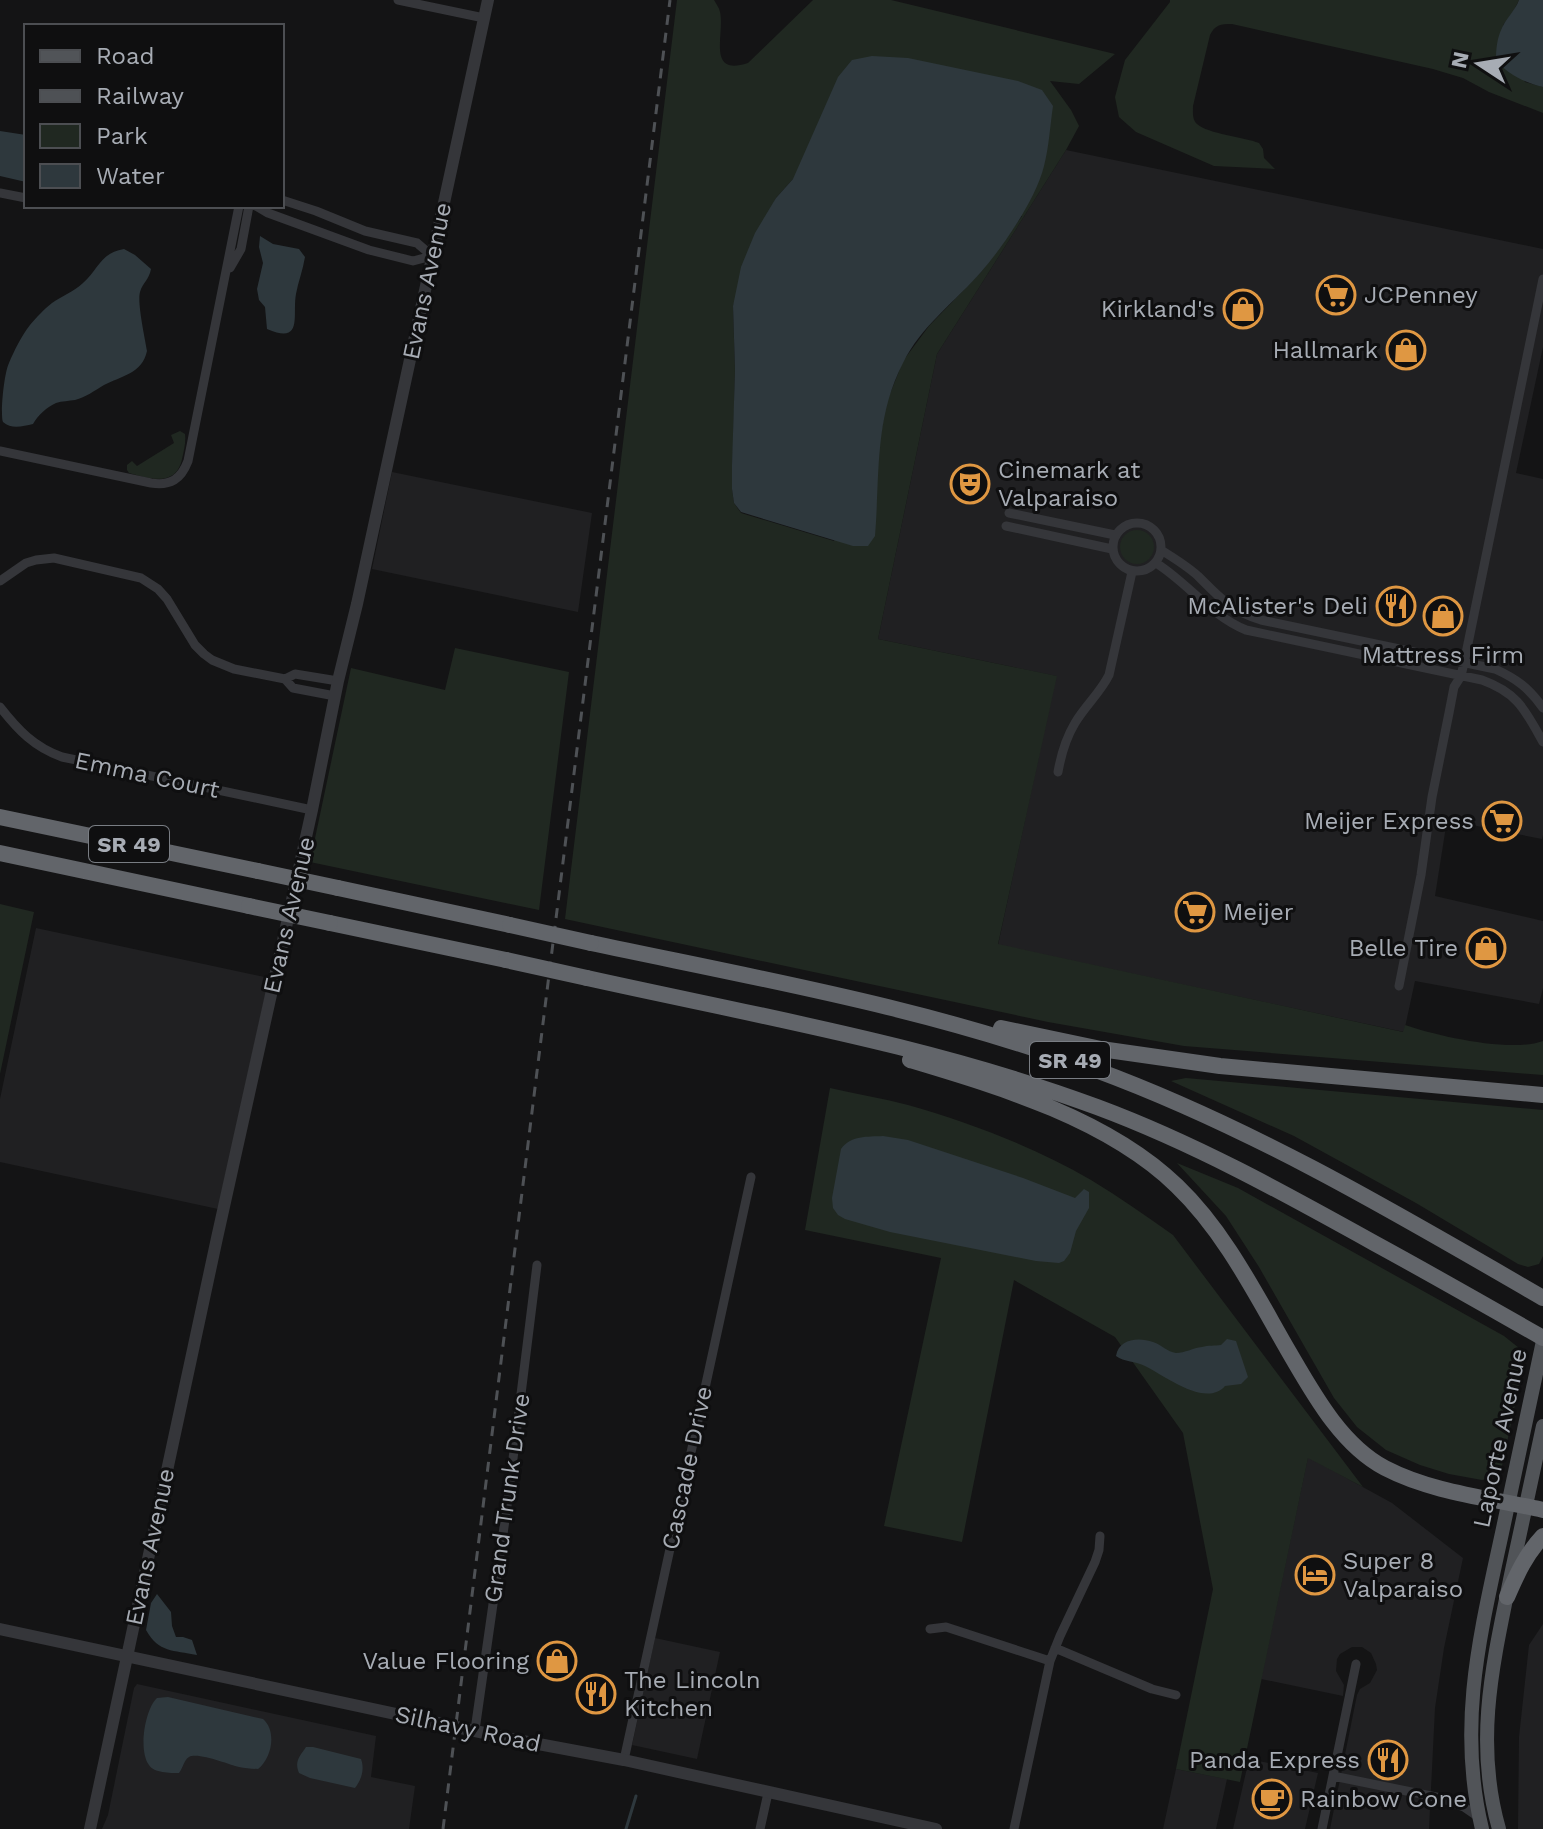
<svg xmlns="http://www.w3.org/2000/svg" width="1543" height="1829" font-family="'Work Sans',sans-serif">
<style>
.built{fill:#202022}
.green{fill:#202821;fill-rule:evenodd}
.water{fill:#2e383d}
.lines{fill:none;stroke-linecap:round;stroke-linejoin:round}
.stream{stroke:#2e383d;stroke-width:3}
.minor{stroke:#35363a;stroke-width:9}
.tertiary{stroke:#35363a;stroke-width:12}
.primary{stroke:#515458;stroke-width:14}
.motorway{stroke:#62656a;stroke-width:16}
.rail{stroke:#4e5155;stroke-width:3;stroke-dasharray:10 8;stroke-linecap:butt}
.motorway-bridge{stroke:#62656a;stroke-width:16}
.labels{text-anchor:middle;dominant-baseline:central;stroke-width:6;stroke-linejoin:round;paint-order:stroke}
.shield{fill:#0f0f10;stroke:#797d83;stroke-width:2}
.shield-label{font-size:22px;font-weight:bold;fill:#a7acb4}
.street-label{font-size:24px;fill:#a7acb4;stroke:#0f0f10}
.poi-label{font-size:24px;fill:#a7acb4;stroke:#0f0f10;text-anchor:end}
</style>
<rect width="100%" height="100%" fill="#141415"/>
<path class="built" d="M1066,150L1543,249V347L1516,473L1543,479V835L1542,839L1447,820L1435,896L1543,921V988L1539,1004L1415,981L1404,1032L998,945L1056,676L878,639L937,354Z
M392,472L592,513L578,612L372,569Z
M36,928L269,978L218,1209L0,1162V1099Z
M1308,1457L1392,1503L1463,1558L1444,1648L1435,1708L1429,1829H1330L1357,1695L1360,1689L1370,1683L1377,1670L1376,1664L1371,1653L1362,1647H1352L1340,1654L1337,1659L1336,1671L1344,1685L1343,1696L1261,1679Z
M1543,1624V1829H1518L1519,1737L1529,1645Z
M655,1638L720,1652L697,1759L632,1745Z
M137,1684L376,1736L371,1777L415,1786L409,1829H102L108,1815L134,1688Z
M1249,1759L1318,1773L1305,1829H1233Z
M1176,1769L1227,1779L1216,1829H1163Z"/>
<path class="green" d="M677,0H714C716,4 719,7 720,12C725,34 706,77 748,63L813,0H891L1115,54L1079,84L1050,81L1071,110L1079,126L1066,150L937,354L878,639L1057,676L998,944L1403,1032L1405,1025C1437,1036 1511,1053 1543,1041V1075L1184,1046L1048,1022L565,919ZM793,179L1022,216L982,271L929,326L903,361L886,404L880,439L834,541L741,513L734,503L732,489L735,370L733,306L776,198Z
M1170,0H1519L1513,12L1503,25L1525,82L1543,87V113L1489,92L1463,78L1433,69L1232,24C1220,24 1215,25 1210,35L1193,106C1193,113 1192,119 1197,124C1208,134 1244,137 1259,143L1263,149L1264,158L1275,169L1214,166L1136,132L1119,117L1115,97L1125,60L1170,2Z
M180,431L185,434C186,442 184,450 182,459C176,487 150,479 129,473L127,470V465L132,461L137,466L174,443L171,435Z
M1120 547a17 17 0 1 1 34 0a17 17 0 1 1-34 0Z
M455,648L569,672L539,910L310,862L351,668L445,690Z
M0,904L34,912L0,1074Z
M1186,1078L1543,1110V1256L1539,1264L1528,1267L1518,1264L1416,1203L1294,1136L1171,1081Z
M830,1088C856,1094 882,1098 908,1105C971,1123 1034,1147 1091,1180C1119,1197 1146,1216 1173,1235L1363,1487L1308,1458L1240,1782L1176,1769L1213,1589L1183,1433L1115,1337L1014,1280L962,1542L884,1526L941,1258L805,1230Z
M1177,1163L1238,1188L1504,1336L1519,1348L1524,1362L1502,1466L1494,1477L1482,1480L1449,1474L1420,1465L1386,1450L1357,1427L1334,1398L1259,1267L1226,1216Z"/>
<path class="water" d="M1519,0H1543V87C1524,82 1508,75 1496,60C1496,49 1497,38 1502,28C1506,18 1515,11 1519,0Z
M872,56L908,58L1018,81L1042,90L1053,106C1050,126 1049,147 1044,166C1036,199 1004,245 982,271C956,301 921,326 903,363C874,419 880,476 875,536L868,546H853L741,512L734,503L732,489V465L735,370L733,306L741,267L755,233L776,198L793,179L838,77L852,60Z
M0,131L26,135V182L0,176Z
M260,236L273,244L299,249L305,257C303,270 298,282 296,294C292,315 304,345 267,329L265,307L259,300L257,289L263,263L259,247Z
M124,249L135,255L151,269C149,280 143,282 140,292C137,303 145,338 147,351C142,374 121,376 104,385C94,391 86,397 75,400C69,401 62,401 56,403C47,407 38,415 33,424C23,426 12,430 3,422C0,415 4,373 9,363C14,351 22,335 30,325C36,318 44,309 52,303C62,296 73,292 83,283C99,269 100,253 124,249Z
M883,1136L908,1140L1023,1178L1075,1198L1084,1189L1089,1192V1208L1076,1231L1070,1253L1064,1261L1059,1263L1036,1261L890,1232L845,1219L838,1215L833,1208L832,1198L841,1149C851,1135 867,1137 883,1136Z
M1227,1339L1236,1341L1248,1377L1241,1384L1225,1386C1206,1408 1165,1376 1145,1366C1136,1361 1124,1362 1116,1356C1119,1339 1138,1337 1153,1342C1162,1345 1167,1352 1176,1353C1185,1353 1193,1348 1202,1347C1208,1345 1215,1346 1221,1345Z
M157,1594L171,1612L172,1626L176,1637H183L192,1640L197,1655C173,1650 159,1653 146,1630L151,1603Z
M168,1697L263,1719C277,1731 272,1758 258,1769C252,1769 245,1768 239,1767C229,1765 199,1752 189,1757C184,1760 183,1768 179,1773C170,1773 154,1773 149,1765C138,1751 145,1709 157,1698Z
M306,1747H313L361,1759C365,1770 361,1780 355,1788L310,1778L299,1773C294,1761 300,1756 306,1747Z"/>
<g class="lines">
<path class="stream" d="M626,1829L636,1796"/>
<path class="minor" d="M398,0L484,18
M0,193L26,198
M282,200L316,211L365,231L417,243L432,256
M256,206L268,213L369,250L413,261L432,256
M230,268L241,249L249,206
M0,451L151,483C171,486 181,479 188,461L239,206
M1009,513L1115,535
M1113 547a24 24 0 1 1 48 0a24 24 0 1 1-48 0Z
M1006,526L1112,549
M1161,550C1174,558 1187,566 1198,576C1220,598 1231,611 1261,620L1495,669C1517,679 1529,688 1543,708
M1156,563C1189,584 1210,615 1246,630L1482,680C1518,693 1525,710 1543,742
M0,581L26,563L36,560L54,558L141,578L158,589L167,599L195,645L204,654L212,660L234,669L285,679L293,688L335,696
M285,679L295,674L338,681
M0,707C18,730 34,747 62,757L312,810
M1058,772C1061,755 1066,738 1075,723C1085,706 1100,693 1109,675L1132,572
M1399,986L1421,875L1432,797L1449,713L1454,687L1461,676L1464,663L1543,279
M930,1629L946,1627L1050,1661
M1055,1648L1152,1689L1176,1695
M475,1730L508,1499L537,1265
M624,1760L751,1177
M1333,1776L1441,1798L1464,1807L1480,1818
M760,1829L768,1793
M1014,1829L1050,1661L1060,1636L1095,1562L1099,1550L1100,1536
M1322,1829L1356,1664"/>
<path class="tertiary" d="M0,1629L517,1740L624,1760L936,1829
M90,1829L217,1238L312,810L338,681L357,604L488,0"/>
<path class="primary" d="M1482,1829C1457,1725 1480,1635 1502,1533C1516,1469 1529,1405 1543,1341
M1499,1829C1474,1741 1493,1663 1511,1575C1522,1526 1532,1476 1543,1426"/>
<path class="motorway" d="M0,817L258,871
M0,853L249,906
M338,888L510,925
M330,923L506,960
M591,943C761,979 933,1009 1096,1070C1253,1128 1398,1214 1543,1298
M587,978C758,1016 933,1046 1097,1107C1194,1143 1284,1193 1374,1243C1431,1274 1487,1306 1543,1338
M1001,1028L1101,1049L1220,1066L1543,1095
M910,1060C1000,1087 1108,1119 1177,1186C1225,1232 1256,1295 1289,1352C1313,1393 1341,1445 1385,1468C1433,1493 1491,1498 1543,1510
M1507,1597C1517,1574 1526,1554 1543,1536"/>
<path class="rail" d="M443,1829L670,0"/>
<path class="motorway-bridge" d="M258,871L338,888
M249,906L330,923
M510,925L591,943
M506,960L587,978"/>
</g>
<defs>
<g id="supermarket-ring" transform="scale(2)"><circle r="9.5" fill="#0f0f10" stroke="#df9742" stroke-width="1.5"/><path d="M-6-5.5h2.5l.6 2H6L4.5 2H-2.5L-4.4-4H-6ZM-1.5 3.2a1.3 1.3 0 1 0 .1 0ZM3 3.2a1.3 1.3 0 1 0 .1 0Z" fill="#df9742"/></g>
<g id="shop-ring" transform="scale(2)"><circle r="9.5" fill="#0f0f10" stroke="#df9742" stroke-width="1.5"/><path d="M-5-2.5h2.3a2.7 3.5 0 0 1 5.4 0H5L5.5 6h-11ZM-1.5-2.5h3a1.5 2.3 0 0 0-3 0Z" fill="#df9742"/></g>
<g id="theatre-ring" transform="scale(2)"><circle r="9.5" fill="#0f0f10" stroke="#df9742" stroke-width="1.5"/><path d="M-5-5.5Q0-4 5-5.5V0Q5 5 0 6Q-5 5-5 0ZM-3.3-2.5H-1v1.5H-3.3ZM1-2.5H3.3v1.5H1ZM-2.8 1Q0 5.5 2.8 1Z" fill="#df9742"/></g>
<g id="restaurant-ring" transform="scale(2)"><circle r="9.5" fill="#0f0f10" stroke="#df9742" stroke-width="1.5"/><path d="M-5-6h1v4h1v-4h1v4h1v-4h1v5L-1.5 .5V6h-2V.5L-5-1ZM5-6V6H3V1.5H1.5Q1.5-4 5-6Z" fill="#df9742"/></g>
<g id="hotel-ring" transform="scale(2)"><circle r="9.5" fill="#0f0f10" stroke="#df9742" stroke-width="1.5"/><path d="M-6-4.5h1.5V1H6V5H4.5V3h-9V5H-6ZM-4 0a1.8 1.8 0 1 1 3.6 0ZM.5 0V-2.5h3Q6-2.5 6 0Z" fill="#df9742"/></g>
<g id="cafe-ring" transform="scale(2)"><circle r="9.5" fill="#0f0f10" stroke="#df9742" stroke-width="1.5"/><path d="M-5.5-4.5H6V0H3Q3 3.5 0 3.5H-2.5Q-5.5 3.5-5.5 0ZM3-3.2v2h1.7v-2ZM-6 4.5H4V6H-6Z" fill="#df9742"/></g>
</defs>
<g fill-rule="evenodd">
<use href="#supermarket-ring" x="1336" y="295"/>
<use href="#shop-ring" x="1243" y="309"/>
<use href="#shop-ring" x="1406" y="350"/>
<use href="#theatre-ring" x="970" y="484"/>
<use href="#restaurant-ring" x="1396" y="606"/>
<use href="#shop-ring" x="1443" y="616"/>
<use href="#supermarket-ring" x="1502" y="821"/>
<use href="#supermarket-ring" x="1195" y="912"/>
<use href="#shop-ring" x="1486" y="948"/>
<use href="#hotel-ring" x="1315" y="1575"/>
<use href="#shop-ring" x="557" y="1661"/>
<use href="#restaurant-ring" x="596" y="1694"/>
<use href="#restaurant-ring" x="1388" y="1760"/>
<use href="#cafe-ring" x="1272" y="1799"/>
</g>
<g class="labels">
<g class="shield">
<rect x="89" y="826" width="80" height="36" rx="6"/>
<rect x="1030" y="1042" width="80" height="36" rx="6"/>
</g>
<g class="shield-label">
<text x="129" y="844">SR 49</text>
<text x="1070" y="1060">SR 49</text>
</g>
<g class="street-label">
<text transform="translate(427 281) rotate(-78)">Evans Avenue</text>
<text transform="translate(147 775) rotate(12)">Emma Court</text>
<text transform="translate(289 915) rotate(-77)">Evans Avenue</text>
<text transform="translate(1500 1438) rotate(-78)">Laporte Avenue</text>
<text transform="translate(687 1468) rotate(-78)">Cascade Drive</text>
<text transform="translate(507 1498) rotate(-82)">Grand Trunk Drive</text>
<text transform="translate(150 1547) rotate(-78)">Evans Avenue</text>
<text transform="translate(468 1729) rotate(12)">Silhavy Road</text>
</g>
<g class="poi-label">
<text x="1364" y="295" text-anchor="start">JCPenney</text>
<text x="1215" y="309">Kirkland's</text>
<text x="1378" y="350">Hallmark</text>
<text x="998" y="470" text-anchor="start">Cinemark at<tspan x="998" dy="28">Valparaiso</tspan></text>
<text x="1368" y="606">McAlister's Deli</text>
<text x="1443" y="655" text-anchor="middle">Mattress Firm</text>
<text x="1474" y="821">Meijer Express</text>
<text x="1223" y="912" text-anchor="start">Meijer</text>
<text x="1458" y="948">Belle Tire</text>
<text x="1343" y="1561" text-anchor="start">Super 8<tspan x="1343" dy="28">Valparaiso</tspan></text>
<text x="529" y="1661">Value Flooring</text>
<text x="624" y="1680" text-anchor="start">The Lincoln<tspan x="624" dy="28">Kitchen</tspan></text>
<text x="1360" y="1760">Panda Express</text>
<text x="1300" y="1799" text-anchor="start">Rainbow Cone</text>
</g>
</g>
<rect x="24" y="24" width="260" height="184" fill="#0f0f10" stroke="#4c4e52" stroke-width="2"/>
<rect x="40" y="50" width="40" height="12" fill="#515458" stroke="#4c4e52" stroke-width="2"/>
<text x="96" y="64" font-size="24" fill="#a7acb4">Road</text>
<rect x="40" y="90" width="40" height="12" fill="#4e5155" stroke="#4c4e52" stroke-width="2"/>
<text x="96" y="104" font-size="24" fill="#a7acb4">Railway</text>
<rect x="40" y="124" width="40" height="24" fill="#202821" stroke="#4c4e52" stroke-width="2"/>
<text x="96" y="144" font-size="24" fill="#a7acb4">Park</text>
<rect x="40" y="164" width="40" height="24" fill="#2e383d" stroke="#4c4e52" stroke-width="2"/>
<text x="96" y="184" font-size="24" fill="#a7acb4">Water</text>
<g transform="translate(1479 64) rotate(282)" stroke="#0f0f10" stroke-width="6" paint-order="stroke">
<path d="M0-6L14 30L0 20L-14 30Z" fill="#a7acb4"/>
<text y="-12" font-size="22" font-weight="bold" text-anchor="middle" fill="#a7acb4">N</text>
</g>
</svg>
